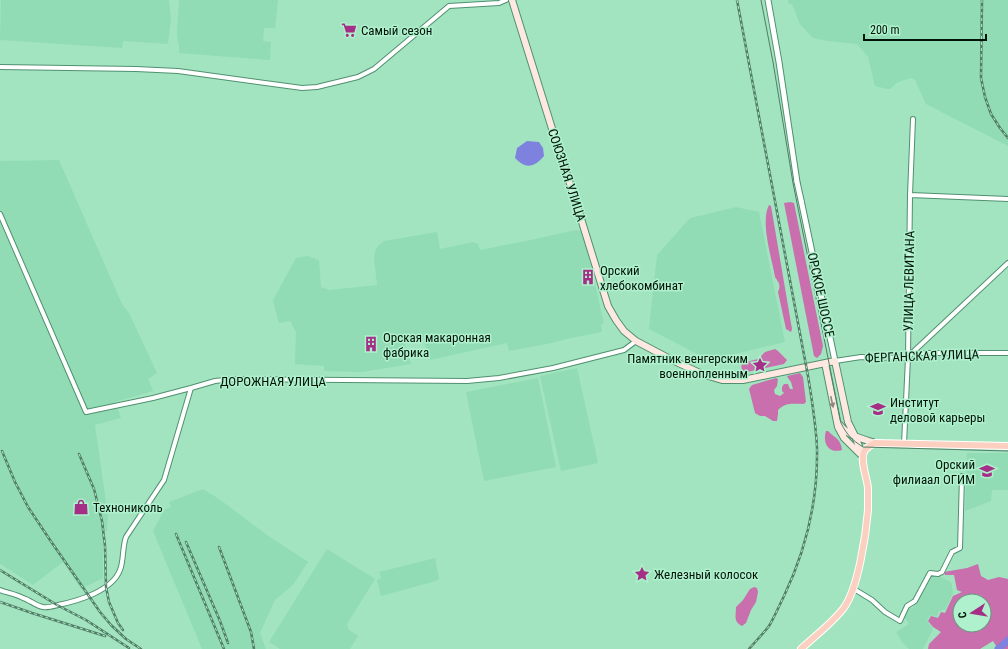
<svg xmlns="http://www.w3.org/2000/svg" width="1008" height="649" font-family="'Roboto Condensed',sans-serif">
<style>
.built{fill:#91dcb4}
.forest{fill:#c96fad;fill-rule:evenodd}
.water{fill:#7e82de}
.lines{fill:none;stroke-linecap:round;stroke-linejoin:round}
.river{stroke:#7e82de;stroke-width:7}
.minor-casing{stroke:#50906f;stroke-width:6}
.tertiary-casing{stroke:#50906f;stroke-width:7}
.secondary-casing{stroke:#50906f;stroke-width:8}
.primary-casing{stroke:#fff;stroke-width:8}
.minor{stroke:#fff;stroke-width:4}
.tertiary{stroke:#fff;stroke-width:5}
.secondary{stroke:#fee8e0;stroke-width:6}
.primary{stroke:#fcd0c1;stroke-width:6}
.tram{stroke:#527d66;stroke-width:1}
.rail-casing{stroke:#527d66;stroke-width:2.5}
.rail{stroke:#aff1cd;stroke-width:1;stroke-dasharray:3;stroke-linecap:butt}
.tertiary-bridge-casing{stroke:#50906f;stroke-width:7;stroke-linecap:butt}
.secondary-bridge-casing{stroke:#50906f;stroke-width:8;stroke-linecap:butt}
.tertiary-bridge{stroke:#fff;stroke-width:5}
.secondary-bridge{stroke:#fee8e0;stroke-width:6}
.oneway{fill:#8c887f}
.labels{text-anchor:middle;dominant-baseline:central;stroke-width:3;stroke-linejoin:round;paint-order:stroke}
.poi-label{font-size:13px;fill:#001308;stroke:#aff1cd;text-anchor:start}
.street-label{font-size:13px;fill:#001308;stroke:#aff1cd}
</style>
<rect width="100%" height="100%" fill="#a2e4c0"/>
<path class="built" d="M1,0H169L171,18L168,44L123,41L122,48L0,40Z
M179,0H278L275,28H264L263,41L271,42L270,60L179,53V44L178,43L177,31Z
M788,0H1008V146L926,104L915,80L911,78L898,82L890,89H887L875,86L868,57L857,44L827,41L813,38L800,24L792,4H789Z
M59,160L122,304L129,313L157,373L148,379L153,391L115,402L121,418L95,425L108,516L107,531H103V578L81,589L63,562L33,585L0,564V161Z
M736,207L759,212L785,342L723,357L701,356L649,329L657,255L690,218Z
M576,230L581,231L586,245L604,323L601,324L602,332L567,339L547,344L509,351L507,343L430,360L423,338L404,342L411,364L362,372L324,371V366L295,364L296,332L290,321L279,323L275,309L273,300L296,258L308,256L319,260L321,287L329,290L377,285L374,258L375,251L379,245L384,241L437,232L440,249L473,242L478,244L480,250L531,240Z
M577,368L598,463L561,471L540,376Z
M538,378L556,467L484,481L466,392Z
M967,453H1008V490H992L991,501L965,511Z
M203,489L219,499L267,535L308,562L293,585L275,600L260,633L266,649H202L153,531L164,510L171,507L169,502Z
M327,549L375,579L347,624L349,630L358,636L350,649H280L269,642Z
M435,558L439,579L436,581L381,596L377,580L381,578L379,572Z
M929,577H941L951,582L953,593L946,609L939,611L937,617L930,615L927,621L933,629L923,649H909L902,642L896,632L909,624L905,618L902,616L908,606L912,609Z"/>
<path class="forest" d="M790,202L794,203L823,346L821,354L817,358L814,356L784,203Z
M769,205L771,206L792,329L791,332L786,329L778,292C781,285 779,283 775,277C772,259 760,222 769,205Z
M775,349L778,351L787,360L784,364L747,372H744C741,369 741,366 742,363L758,359L765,352Z
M800,373L803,377L806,402L804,404C793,404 786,402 778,410V414L777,421H773L765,416H760L755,413L749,389L752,385L776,378L778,379L777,386L774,390L775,394L780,396L784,393L782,391V387L784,384H788L790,389H793L791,382L788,378L787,376Z
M826,431H828C835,438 841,439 842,450C829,454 822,443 826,431Z
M978,564L981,576L988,580L999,577L1008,579V649H998L993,641L980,649H928L929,644L941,632L933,627L928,621L931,616L938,618L941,612L945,613L953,596L962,592L957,590L954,575H945L944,572L967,568ZM960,601H984V625H960Z
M754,587L757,588L758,592L756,602L751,610L746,623L742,626C733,621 736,616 736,607L743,600L750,589Z"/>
<path class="water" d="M527,141L539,142L543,148L544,156C534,168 525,169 515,158L517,148Z"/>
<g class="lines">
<path class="river" d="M998,649L1005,643L1008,640"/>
<g class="minor-casing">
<path id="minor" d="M0,67L136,69L178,71L302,88L317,87L358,77L374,69L449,6L499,3L506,0
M910,195L1008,199
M0,214L86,412L153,398L191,388
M912,353L1008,263
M835,361L861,357L908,358L912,353H1008
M904,444L908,358L910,195L913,119
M854,589L872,600L885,612L900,621L907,606L915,601L930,573L938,574L942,572L952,552L960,548L962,476
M0,590C8,593 16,594 23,598C30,600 36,606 43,607C47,608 54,606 58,605C78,601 112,591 120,570C124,560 122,548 126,537L164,480L191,388L215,381L234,379L467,381L499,378L553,368L624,350L636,341"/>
</g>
<g class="tertiary-casing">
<path id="tertiary" d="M768,0L779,62L797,182
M801,200L835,361"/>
</g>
<g class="secondary-casing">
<path id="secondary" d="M512,0L554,135
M574,196L608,306L616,320L624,331L636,341L670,359L702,374L722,380H743L835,361L848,422L855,436L863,457
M825,363L838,427L844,438L860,454
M840,425C848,436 863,439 875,443"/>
</g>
<g class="primary-casing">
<path id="primary" d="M801,649C815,636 831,624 843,609C858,590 866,535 868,510C868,503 868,495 868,488C867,478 860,461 864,452C866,447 871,445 875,443L1008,446"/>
</g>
<use href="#minor" class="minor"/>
<use href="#tertiary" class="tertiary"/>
<use href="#secondary" class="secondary"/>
<use href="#primary" class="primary"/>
<path class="tram" d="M761,0L773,62L793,183L841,423C847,435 852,440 863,447L1008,451"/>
<g class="rail-casing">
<path id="rail" d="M737,0L808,376C812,400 816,424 817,448C818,500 806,550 784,596C779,606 775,616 769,626C763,634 755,642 749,649
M982,0L981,78L985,97L991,114L1000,128L1008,138
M2,451L15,482L28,507L50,540L100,612L111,625L126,639L141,649
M79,454L94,489L102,521L105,546L106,587L109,602L118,623L123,630
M176,534L224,649
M186,542L220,621L228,643
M219,547L251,632L254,649
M0,570L57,605L86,620L129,648
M0,602L32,613L105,636"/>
</g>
<use href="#rail" class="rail"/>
<g class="tertiary-bridge-casing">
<path id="tertiary-bridge" d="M797,182L801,200"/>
</g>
<g class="secondary-bridge-casing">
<path id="secondary-bridge" d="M554,135L574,196"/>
</g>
<use href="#tertiary-bridge" class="tertiary-bridge"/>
<use href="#secondary-bridge" class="secondary-bridge"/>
</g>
<defs><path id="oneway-solid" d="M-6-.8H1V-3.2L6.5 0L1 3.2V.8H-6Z"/></defs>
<use class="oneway" href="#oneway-solid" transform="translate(832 402) rotate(78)"/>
<defs>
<g id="supermarket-bare" transform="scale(1.2)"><path d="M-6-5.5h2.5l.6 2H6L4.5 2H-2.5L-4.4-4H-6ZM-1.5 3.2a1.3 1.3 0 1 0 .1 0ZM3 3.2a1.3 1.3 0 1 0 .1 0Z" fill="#a52f86" stroke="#aff1cd" stroke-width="2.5" paint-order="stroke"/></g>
<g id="building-bare" transform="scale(1.2)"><path d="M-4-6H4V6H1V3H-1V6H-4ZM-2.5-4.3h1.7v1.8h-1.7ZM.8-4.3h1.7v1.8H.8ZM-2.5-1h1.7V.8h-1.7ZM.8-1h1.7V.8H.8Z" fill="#a52f86" stroke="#aff1cd" stroke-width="2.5" paint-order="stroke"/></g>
<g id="sight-bare" transform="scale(1.2)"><path d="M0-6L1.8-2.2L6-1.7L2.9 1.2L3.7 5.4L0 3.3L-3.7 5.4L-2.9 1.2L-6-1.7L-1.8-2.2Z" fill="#a52f86" stroke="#aff1cd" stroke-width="2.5" paint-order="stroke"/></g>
<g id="university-bare" transform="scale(1.2)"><path d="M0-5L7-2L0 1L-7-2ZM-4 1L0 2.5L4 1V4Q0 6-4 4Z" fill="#a52f86" stroke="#aff1cd" stroke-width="2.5" paint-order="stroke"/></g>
<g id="shop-bare" transform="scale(1.2)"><path d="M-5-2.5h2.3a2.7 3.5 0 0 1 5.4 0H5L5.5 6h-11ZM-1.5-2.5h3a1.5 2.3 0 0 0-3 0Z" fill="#a52f86" stroke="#aff1cd" stroke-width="2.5" paint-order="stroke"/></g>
</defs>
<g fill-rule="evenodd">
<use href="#supermarket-bare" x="349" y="30"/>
<use href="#building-bare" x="588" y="277"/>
<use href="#building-bare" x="371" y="344"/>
<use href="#sight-bare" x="760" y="365"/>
<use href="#university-bare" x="878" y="409"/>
<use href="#university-bare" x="987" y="471"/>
<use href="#shop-bare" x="81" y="507"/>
<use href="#sight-bare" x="642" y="574"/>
</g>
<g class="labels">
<g class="poi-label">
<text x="361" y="30">Самый сезон</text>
<text x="600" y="270">Орский<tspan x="600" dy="15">хлебокомбинат</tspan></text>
<text x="383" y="337">Орская макаронная<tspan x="383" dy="15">фабрика</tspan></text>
<text x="748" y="358" text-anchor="end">Памятник венгерским<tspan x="748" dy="15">военнопленным</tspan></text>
<text x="890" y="402">Институт<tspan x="890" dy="15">деловой карьеры</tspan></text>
<text x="975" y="464" text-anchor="end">Орский<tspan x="975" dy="15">филиаал ОГИМ</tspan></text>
<text x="93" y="507">Технониколь</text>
<text x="654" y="574">Железный колосок</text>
</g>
<g class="street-label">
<text transform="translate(567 175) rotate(72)">СОЮЗНАЯ УЛИЦА</text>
<text transform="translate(909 281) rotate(-89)">УЛИЦА ЛЕВИТАНА</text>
<text transform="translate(821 295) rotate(78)">ОРСКОЕ ШОССЕ</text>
<text transform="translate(922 356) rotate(-2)">ФЕРГАНСКАЯ УЛИЦА</text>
<text x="273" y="381">ДОРОЖНАЯ УЛИЦА</text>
</g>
</g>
<g transform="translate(972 613) rotate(258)"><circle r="19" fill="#aff1cd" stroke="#69987e"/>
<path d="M0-3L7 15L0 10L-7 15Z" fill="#a52f86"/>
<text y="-6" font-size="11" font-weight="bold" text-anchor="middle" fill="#001308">С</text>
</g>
<path d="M864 34v6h122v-6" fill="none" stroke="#001308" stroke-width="2"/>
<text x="870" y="34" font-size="12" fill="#001308" stroke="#aff1cd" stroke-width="3" paint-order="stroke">200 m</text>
</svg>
